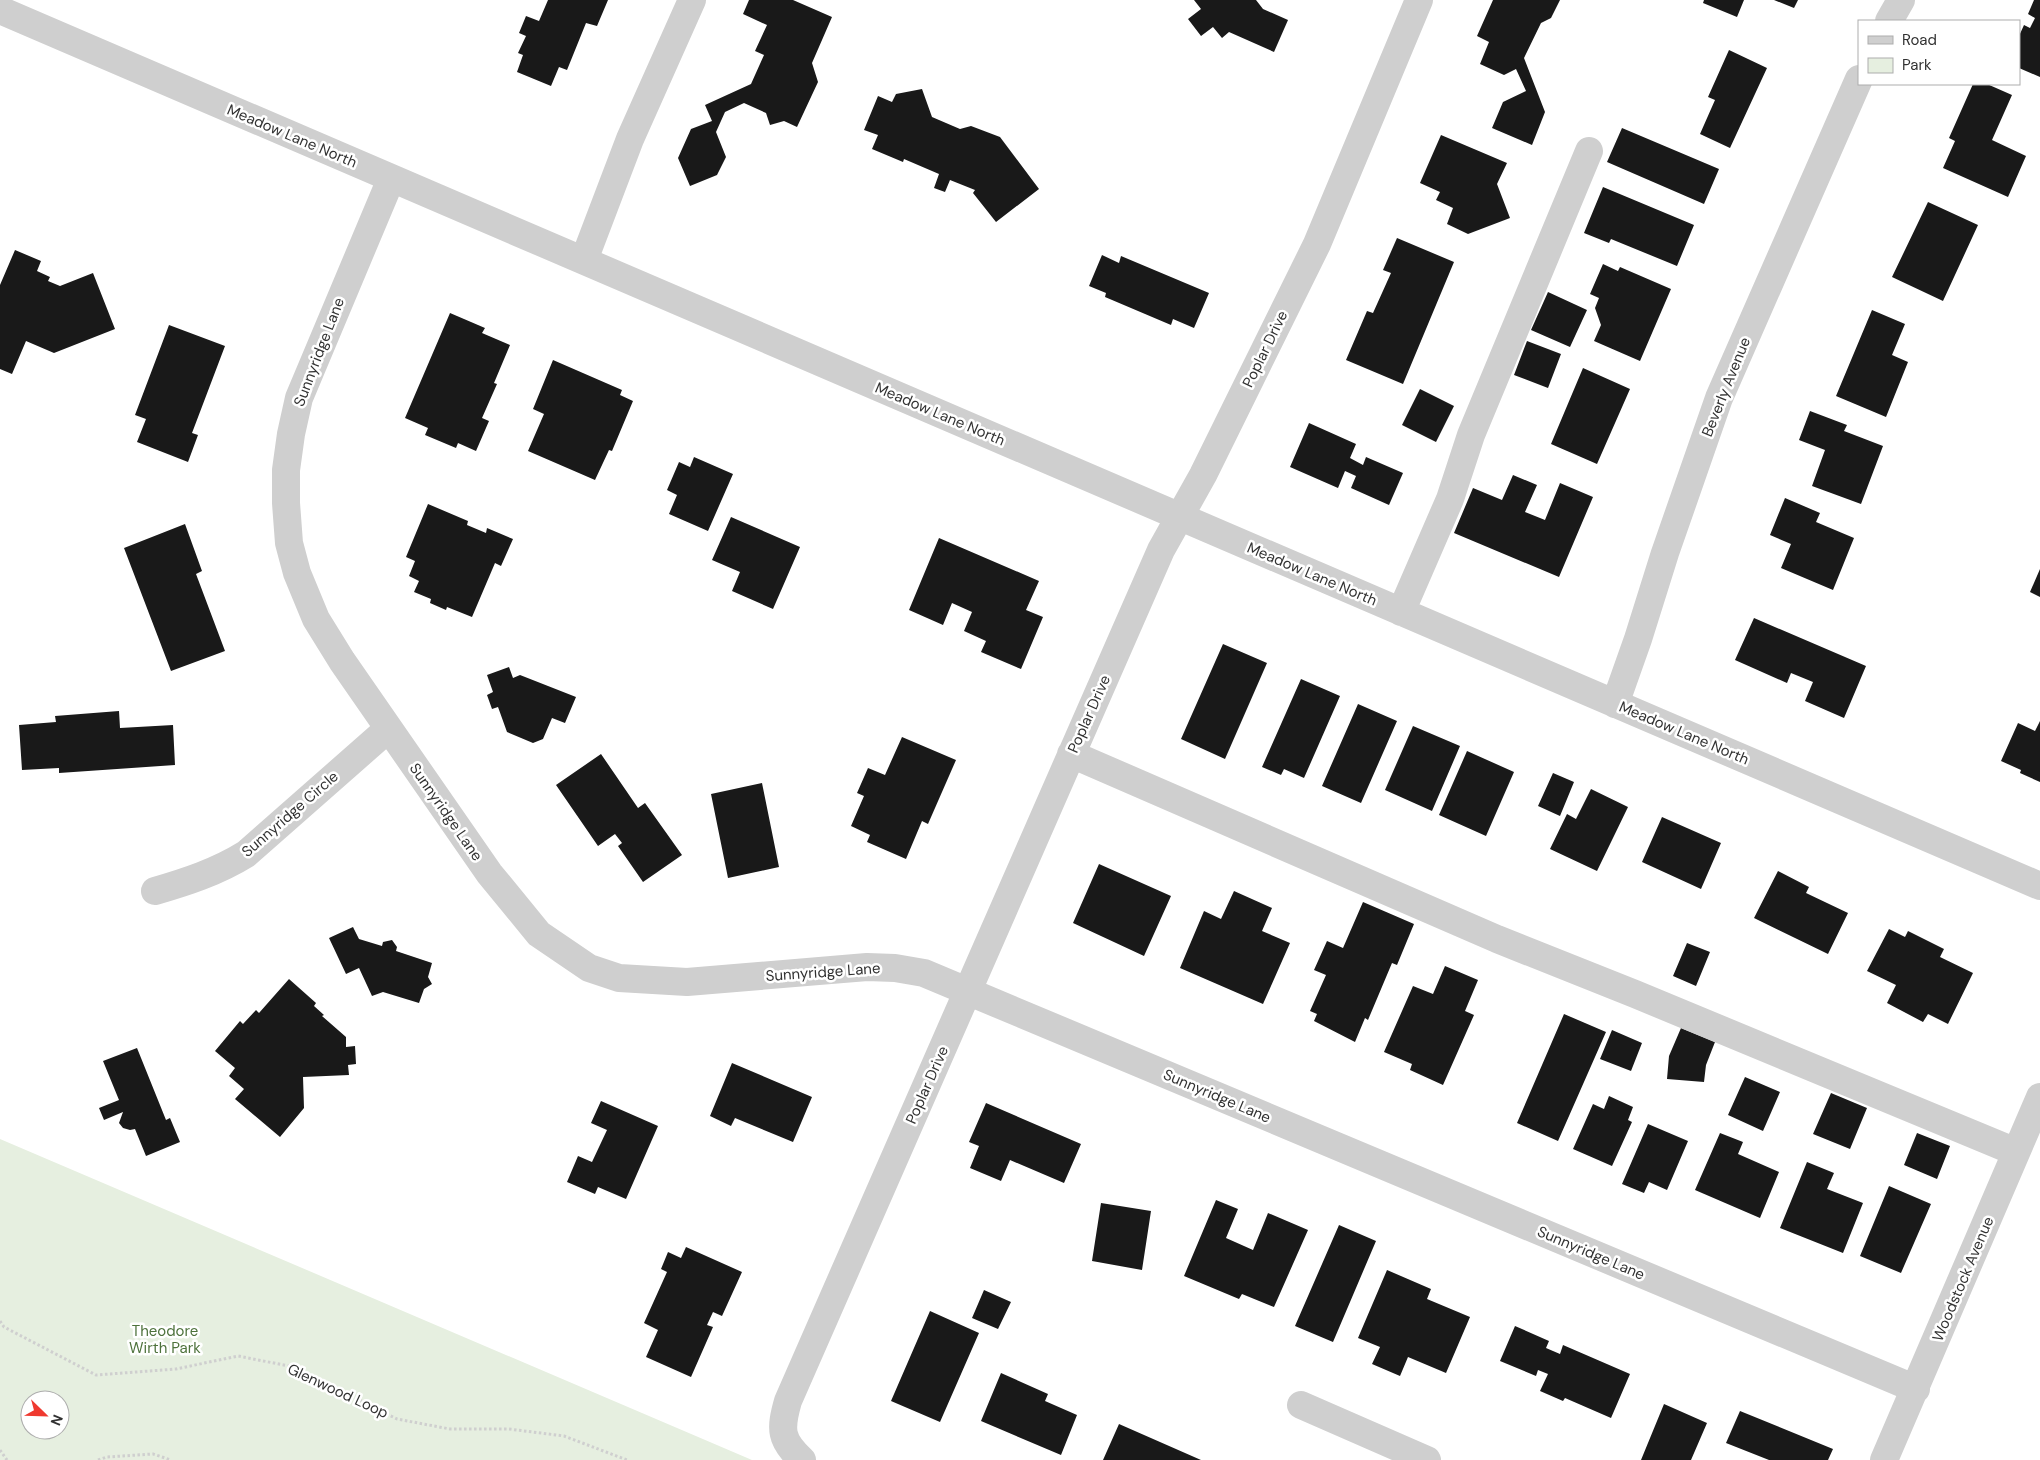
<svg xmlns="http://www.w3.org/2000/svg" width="2040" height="1460" font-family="'DM Sans',sans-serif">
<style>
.green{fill:#e6efe0;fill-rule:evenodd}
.building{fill:#191919}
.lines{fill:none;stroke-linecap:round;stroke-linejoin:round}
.path{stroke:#cfcfcf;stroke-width:3;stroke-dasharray:2.5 2.5;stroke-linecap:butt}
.minor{stroke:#cfcfcf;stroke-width:28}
.labels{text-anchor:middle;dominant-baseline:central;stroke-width:5;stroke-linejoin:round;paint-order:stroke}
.street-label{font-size:15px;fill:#323232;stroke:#fff}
.park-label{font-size:15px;fill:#4e723c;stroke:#fff}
</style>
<rect width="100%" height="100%" fill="#fff"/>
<path class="green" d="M0,1139L752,1460H0ZM30,1400H60V1430H30Z"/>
<path class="building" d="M548,0H608L597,26L586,23L567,70L559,67L551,86L517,72L523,55L518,53L526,36L519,33L526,16L539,21Z
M749,0H793L832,17L812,63L818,82L797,127L784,121L770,125L766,113L744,103L725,112L716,132L726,157L717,175L690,186L678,158L691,129L712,121L705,105L751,84L764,55L755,51L767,25L743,14Z
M1194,0H1256L1263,9L1288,20L1274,52L1229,32L1222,38L1213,27L1201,36L1188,19L1201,9Z
M1493,0H1560L1551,18L1541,23L1524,58L1545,112L1532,145L1492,128L1503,102L1526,91L1516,69L1504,75L1480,64L1489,42L1477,36Z
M1704,0H1744L1737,17L1703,3Z
M1774,0H1798L1794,8Z
M2034,0H2040V77L2019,68V36L2024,25L2030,28L2035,18L2028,14Z
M1729,50L1767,68L1730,148L1700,134L1715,100L1708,97Z
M1973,84H1987L2012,95L1992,140L2026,156L2008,197L1943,168L1955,141L1949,138Z
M922,89L932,117L960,129L971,126L1000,137L1039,189L996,222L973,193L975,190L950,180L945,192L934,188L939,174L904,159L903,162L872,149L878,135L864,130L878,96L892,102L896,94Z
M1622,128L1719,169L1704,204L1607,162Z
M1441,135L1507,163L1497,184L1510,218L1468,234L1447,224L1453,208L1436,200L1440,192L1420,183Z
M1603,187L1694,225L1677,266L1611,239L1609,243L1584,233Z
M1928,202L1978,225L1943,301L1892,277Z
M1397,238L1454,262L1403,384L1346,360L1367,311L1373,313L1391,273L1383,270Z
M15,250L41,261L37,271L50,277L48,281L60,286L93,273L115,329L54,353L26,341L12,374L0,369V285Z
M1102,255L1119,263L1121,256L1209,293L1194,328L1173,319L1171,325L1105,297L1106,293L1089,286Z
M1603,264L1618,271L1620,267L1671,289L1640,361L1594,341L1601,325L1595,308L1599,298L1590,294Z
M1548,292L1587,310L1570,347L1531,330Z
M1872,310L1905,324L1892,355L1908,362L1886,417L1836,396Z
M450,313L485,328L482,333L510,345L494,383L497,384L482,418L489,421L476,451L458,443L456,448L425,435L428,428L405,418Z
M169,325L225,346L192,433L198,435L188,462L137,442L146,419L135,415Z
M1527,341L1561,354L1548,388L1514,375Z
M553,360L622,390L620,395L633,401L612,451L609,450L595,480L528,451L544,414L533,409Z
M1583,368L1630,389L1597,464L1551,444Z
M1420,389L1454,406L1436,442L1402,425Z
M1810,411L1847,425L1844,431L1883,446L1861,504L1812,486L1825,450L1799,440Z
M1309,423L1356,444L1350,458L1363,465L1366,457L1403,473L1389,505L1351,488L1356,476L1345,471L1338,488L1290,467Z
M694,457L733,474L708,531L669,514L677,495L667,490L679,462L690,467Z
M1513,475L1537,485L1525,512L1545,520L1560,483L1593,497L1559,577L1454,533L1473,488L1502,500Z
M1785,498L1820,513L1816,522L1854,538L1833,590L1781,568L1791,544L1770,535Z
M428,504L468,521L467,525L486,533L487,528L513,539L501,566L495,563L472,617L447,607L446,610L430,603L431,599L414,592L419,581L409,576L415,561L406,557Z
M731,517L800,547L773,609L732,591L740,572L712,560Z
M185,524L202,571L196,574L225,651L171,671L124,548Z
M939,538L1039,581L1026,610L1043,617L1021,669L981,652L986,641L964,631L972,612L952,603L943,625L909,610Z
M2040,569V597L2030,592Z
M1754,618L1866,666L1844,718L1805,701L1813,682L1791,673L1787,683L1735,660Z
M1223,644L1267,663L1225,759L1181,739Z
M509,667L513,678L520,675L576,697L565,723L552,718L543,739L533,743L507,732L498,707L492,709L487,695L493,692L487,675Z
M1301,679L1340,696L1304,778L1284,769L1281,775L1262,767Z
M1358,704L1397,721L1361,803L1322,786Z
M119,711L120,728L173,725L175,765L59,773V768L22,770L19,725L56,722L55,716Z
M2040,721V782L2020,773L2021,770L2001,761L2018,723L2035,731Z
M1413,726L1460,746L1432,811L1385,790Z
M902,737L956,760L928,824L922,821L906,859L867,842L870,835L851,826L864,796L857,793L868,768L885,775Z
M1467,751L1514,772L1486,836L1439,815Z
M601,754L638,808L645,803L682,855L643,882L618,846L622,843L615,834L598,846L556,785Z
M1553,773L1574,782L1560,816L1538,806Z
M762,783L779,867L728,878L711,794Z
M1591,789L1628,807L1597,871L1550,849L1567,814L1576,819Z
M1662,817L1721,843L1701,889L1642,862Z
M1099,864L1171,896L1144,956L1073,923Z
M1778,871L1809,887L1806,893L1848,913L1828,954L1754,918Z
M1234,891L1272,908L1262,931L1290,943L1263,1004L1180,968L1204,911L1221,919Z
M1363,902L1414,924L1397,965L1392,963L1368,1020L1365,1018L1355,1042L1314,1021L1317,1014L1310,1011L1326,975L1314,970L1327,941L1343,948Z
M353,927L359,939L382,946L383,942L392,940L397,947L396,951L432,963L428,977L432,984L424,989L419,1003L383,992L372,996L359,968L346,974L329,938Z
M1889,929L1905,937L1908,931L1944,949L1940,957L1973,973L1948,1024L1928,1014L1923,1022L1887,1003L1896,985L1867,971Z
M1687,943L1710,952L1696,986L1673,976Z
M1445,966L1478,980L1465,1011L1474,1015L1443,1085L1410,1070L1412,1064L1384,1052L1413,986L1433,994Z
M289,979L316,1003L314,1006L324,1015L322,1016L346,1037V1047L355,1046L356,1064L348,1065L349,1075L303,1077L304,1108L280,1137L235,1099L244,1089L229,1076L235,1068L215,1051L240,1021L243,1024L256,1010L259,1013Z
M1564,1014L1606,1032L1558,1141L1517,1123Z
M1681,1028L1715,1042L1706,1065L1704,1082L1667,1079L1669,1056Z
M1612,1030L1642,1043L1631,1071L1600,1059Z
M137,1048L166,1120L170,1118L180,1142L146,1156L135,1129L130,1130L123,1128L119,1123L123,1112L104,1120L99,1108L119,1100L103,1061Z
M732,1063L812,1097L793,1142L735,1118L731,1126L710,1116Z
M1745,1077L1780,1092L1763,1131L1728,1115Z
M1831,1093L1867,1108L1850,1149L1813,1134Z
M1609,1096L1633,1107L1628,1120L1632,1122L1612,1166L1573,1149L1593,1104L1604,1109Z
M601,1101L658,1126L626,1199L598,1187L595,1194L567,1182L578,1156L592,1162L607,1130L591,1123Z
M986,1103L1081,1144L1064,1183L1010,1160L1001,1181L970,1168L979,1146L969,1142Z
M1648,1124L1688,1141L1667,1190L1649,1182L1644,1193L1622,1184Z
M1720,1133L1743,1142L1738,1154L1779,1172L1760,1218L1695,1190Z
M1917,1133L1950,1146L1937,1179L1904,1165Z
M1807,1162L1834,1173L1827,1189L1863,1203L1843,1253L1780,1228Z
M1889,1186L1931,1204L1901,1273L1860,1256Z
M1216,1200L1238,1209L1226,1238L1253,1250L1268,1213L1308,1230L1274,1307L1242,1294L1239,1299L1184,1276Z
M1101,1203L1151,1211L1142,1270L1092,1261Z
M1339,1225L1376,1241L1333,1342L1295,1326Z
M686,1247L742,1272L722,1316L713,1312L707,1325L713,1327L691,1377L646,1357L658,1330L644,1323L667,1272L661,1269L668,1252L681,1258Z
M1387,1270L1431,1289L1427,1299L1470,1317L1446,1373L1408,1357L1400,1376L1372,1364L1380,1347L1358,1338Z
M984,1290L1011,1302L998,1329L972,1318Z
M930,1311L979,1333L940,1422L891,1401Z
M1515,1326L1549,1341L1546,1348L1560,1354L1563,1345L1630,1374L1611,1418L1565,1398L1563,1401L1540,1391L1548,1374L1538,1370L1536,1376L1500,1361Z
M1001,1373L1048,1394L1045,1401L1077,1415L1061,1455L981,1421Z
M1664,1404L1707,1423L1691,1460H1641Z
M1740,1411L1833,1449L1828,1460H1769L1726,1443Z
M1119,1424L1201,1460H1103Z"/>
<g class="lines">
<path class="path" d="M0,1321L4,1327L96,1375L176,1369L238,1356L294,1367L397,1419L450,1429H509L564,1436L627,1460
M0,1450L7,1460
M98,1460L107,1457L153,1454L171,1460"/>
<path class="minor" d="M0,10L2040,886
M1889,21L1901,0
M391,179L299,398L291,434L286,470V503L289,543L297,573L316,619L342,661L489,873L539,934L589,968L619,978L687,982L867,967L895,968L924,973L1916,1389
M584,260L630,139L692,0
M1401,612L1450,499L1471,435L1589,151
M1615,704L1638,639L1665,553L1719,398L1859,79
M1071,754L1497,939L1635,994L2016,1152
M155,891C186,882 217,872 246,854L388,729
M1301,1405L1427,1460
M802,1460C780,1440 780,1429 788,1401L1161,550L1203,475L1317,244L1419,0
M1884,1460L2040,1097"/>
</g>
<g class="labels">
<g class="street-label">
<text transform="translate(292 136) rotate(23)">Meadow Lane North</text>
<text transform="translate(1265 349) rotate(-64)">Poplar Drive</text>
<text transform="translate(319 352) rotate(-69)">Sunnyridge Lane</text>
<text transform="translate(1726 387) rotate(-68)">Beverly Avenue</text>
<text transform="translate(940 414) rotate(23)">Meadow Lane North</text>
<text transform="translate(1312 574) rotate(23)">Meadow Lane North</text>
<text transform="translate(1089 714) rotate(-66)">Poplar Drive</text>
<text transform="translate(1684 733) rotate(23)">Meadow Lane North</text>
<text transform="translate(446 812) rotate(55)">Sunnyridge Lane</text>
<text transform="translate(290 814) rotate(-41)">Sunnyridge Circle</text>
<text transform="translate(823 972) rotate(-4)">Sunnyridge Lane</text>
<text transform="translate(927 1085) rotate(-66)">Poplar Drive</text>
<text transform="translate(1217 1096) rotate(23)">Sunnyridge Lane</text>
<text transform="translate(1591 1253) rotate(23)">Sunnyridge Lane</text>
<text transform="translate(1963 1279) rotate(-67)">Woodstock Avenue</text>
<text transform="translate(338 1391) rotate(25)">Glenwood Loop</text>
</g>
<g class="park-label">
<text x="165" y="1331">Theodore<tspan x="165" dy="17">Wirth Park</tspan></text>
</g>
</g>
<rect x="1858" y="20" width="162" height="65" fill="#ffffff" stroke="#adadad"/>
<rect x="1868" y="36" width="25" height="8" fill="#cfcfcf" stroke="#adadad"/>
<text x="1902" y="45" font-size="15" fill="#323232">Road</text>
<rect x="1868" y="58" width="25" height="15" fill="#e6efe0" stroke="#adadad"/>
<text x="1902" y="70" font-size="15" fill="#323232">Park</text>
<g transform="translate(45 1415) rotate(113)"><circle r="24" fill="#ffffff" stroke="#adadad"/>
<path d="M0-4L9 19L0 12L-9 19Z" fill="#ef392f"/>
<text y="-8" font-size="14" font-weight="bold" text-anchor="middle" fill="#323232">N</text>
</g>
</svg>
